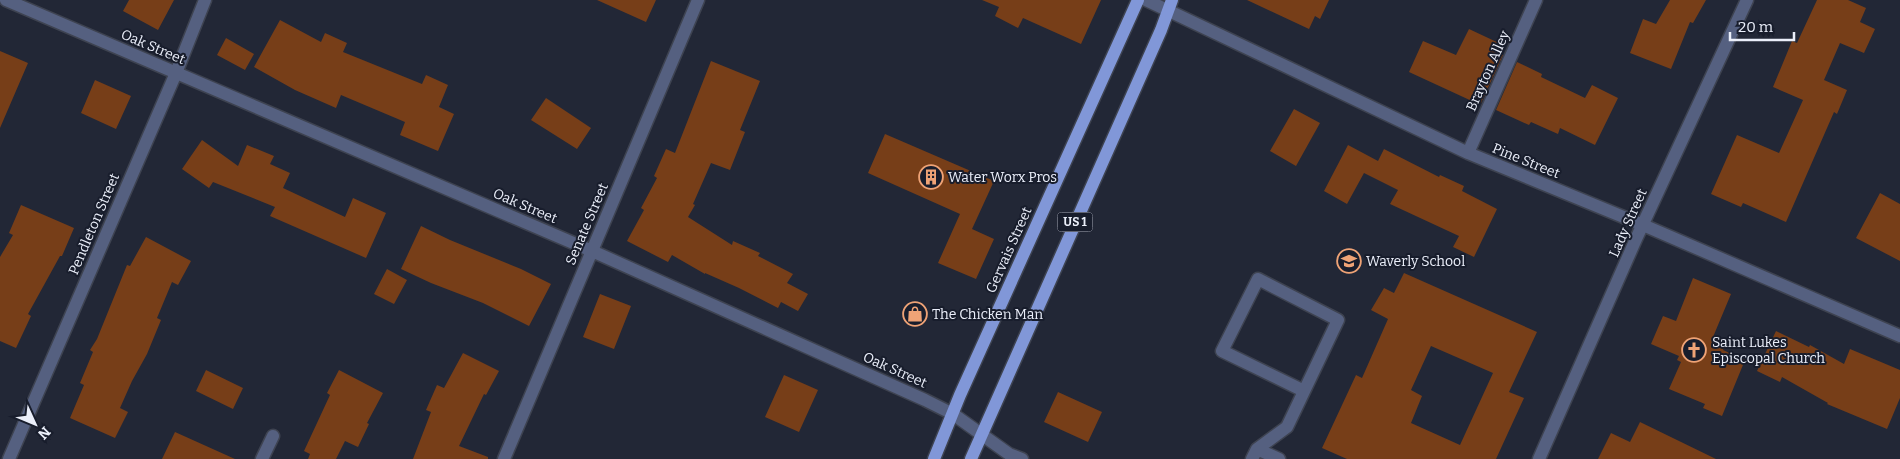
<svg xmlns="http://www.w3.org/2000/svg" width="1900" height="459" font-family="Bitter,serif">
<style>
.building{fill:#773e18;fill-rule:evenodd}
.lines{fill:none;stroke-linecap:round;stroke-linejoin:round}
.minor-casing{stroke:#3e4351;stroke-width:15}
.major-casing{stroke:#3e4351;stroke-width:15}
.minor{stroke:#556080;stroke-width:12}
.major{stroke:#8197d8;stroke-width:12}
.labels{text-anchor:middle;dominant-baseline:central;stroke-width:4;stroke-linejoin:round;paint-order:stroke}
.shield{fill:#181d2c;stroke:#acb0bc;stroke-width:1}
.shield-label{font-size:12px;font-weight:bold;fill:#ebeffa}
.street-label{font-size:14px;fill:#ebeffa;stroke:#181d2c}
.poi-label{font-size:14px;fill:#ebeffa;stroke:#181d2c;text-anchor:start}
</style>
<rect width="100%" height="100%" fill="#222736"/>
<path class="building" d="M129,0H174L158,30L123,11Z
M597,0H656L646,22Z
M982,0H1101L1081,44L1023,18L1018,28L995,16L999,7Z
M1247,0H1329L1320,19L1315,16L1309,29Z
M1670,0H1706L1693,23L1690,22L1671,69L1630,53L1643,19L1656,24Z
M1817,0H1848L1866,8L1860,22L1875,29L1864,53L1840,43L1824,80L1847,90L1837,114L1834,112L1786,222L1743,203L1741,207L1711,194L1737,135L1779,153L1803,100L1773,87L1792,41L1797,43Z
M280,20L321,42L325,33L347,43L343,52L422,84L426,75L448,85L439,107L454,114L438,151L400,135L405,122L341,95L336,108L295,90L254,67Z
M1469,29L1501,44L1497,53L1503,55L1481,103L1475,100L1474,102L1409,72L1423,41L1456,55Z
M226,38L254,54L245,70L217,55Z
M0,51L28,63L0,128Z
M711,61L760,81L740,130L745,132L730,170L711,163L693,204L695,205L688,217L732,245L733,241L760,253L758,256L793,274L787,283L808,294L798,311L781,302L778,308L739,288L705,273V274L672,255L668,262L627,241L644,210L641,208L657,178L654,176L666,149L675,153Z
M1517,62L1542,74L1541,77L1585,98L1592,85L1618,98L1595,145L1560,128L1558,134L1531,122L1529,125L1496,110Z
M95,80L131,96L116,129L81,113Z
M546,98L591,128L577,149L531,120Z
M1294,109L1320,123L1296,166L1270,151Z
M885,134L994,181L972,229L994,239L976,279L938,263L960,214L868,173Z
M202,140L238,166L247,145L274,156L270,164L290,173L283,188L345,217L353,198L386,213L366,258L270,216L275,207L213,182L209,188L182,169Z
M1348,145L1378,161L1384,149L1439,177L1440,175L1464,186L1462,191L1497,209L1474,257L1453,247L1459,236L1390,204L1398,190L1364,173L1347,204L1324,191Z
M1880,193L1900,204V261L1856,238Z
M21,205L74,228L62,256H60L28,314L31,316L16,348L0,341V257L13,235L9,233Z
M421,226L450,240L521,269L551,284L529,326L483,303L431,283L401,269Z
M146,237L191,261L178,285L172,282L157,318L161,320L147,354L132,381L120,408L128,412L115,438L70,418L84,385L80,383L93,352L90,350L97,339L127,265L130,266Z
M387,269L407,280L394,304L374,294Z
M1404,273L1537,332L1509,392L1524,398L1496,459H1347L1322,448L1356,375L1362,378L1388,319L1371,310L1384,288L1394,293ZM1431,346L1493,373L1460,445L1411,423L1422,396L1411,390Z
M1693,278L1731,294L1713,337L1726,342L1723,350L1745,360L1722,416L1703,408L1705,404L1669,389L1681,362L1677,360L1679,356L1651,344L1663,316L1676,321Z
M600,294L631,306L614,349L583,337Z
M1776,331L1809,347L1810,345L1844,364L1850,349L1900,370V398L1887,429L1827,404L1828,403L1782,377L1780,382L1757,371Z
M463,353L499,371L486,395L484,394L459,446L488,457V459H413L431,412L426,410L437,385L444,388Z
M206,370L243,388L233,409L196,391Z
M339,370L383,393L367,423L369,424L358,447L345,441L336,459H308L310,454L304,451L330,395L327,393Z
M784,375L818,390L799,432L765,417Z
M1058,392L1102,412L1088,442L1044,422Z
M1640,422L1716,459H1598L1611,433L1630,442Z
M175,432L235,459H162Z"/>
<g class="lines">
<g class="minor-casing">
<path id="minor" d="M6,0L592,251L925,400L953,414L1009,454L1022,459
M1146,0L1468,153L1643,225L1900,336
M1468,153L1536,0
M1257,449L1279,459
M9,459L176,73L205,0
M262,459L273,436
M504,459L698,0
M1252,459L1257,449L1287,427L1338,320L1258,279L1222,351L1304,391
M1539,459L1636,239L1747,0"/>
</g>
<g class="major-casing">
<path id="major" d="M934,459L960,395L1138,0
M971,459L1161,30L1172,0"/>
</g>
<use href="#minor" class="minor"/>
<use href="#major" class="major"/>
</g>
<defs>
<g id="building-ring" transform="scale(1.25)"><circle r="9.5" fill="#181d2c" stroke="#efa376" stroke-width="1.5"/><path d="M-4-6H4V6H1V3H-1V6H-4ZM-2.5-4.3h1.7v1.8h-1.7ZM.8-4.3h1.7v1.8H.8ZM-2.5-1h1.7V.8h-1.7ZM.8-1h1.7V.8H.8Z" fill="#efa376"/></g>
<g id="school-ring" transform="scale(1.25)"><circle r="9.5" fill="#181d2c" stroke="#efa376" stroke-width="1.5"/><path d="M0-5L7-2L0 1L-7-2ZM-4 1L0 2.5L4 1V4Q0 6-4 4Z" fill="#efa376"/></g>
<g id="shop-ring" transform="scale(1.25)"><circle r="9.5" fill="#181d2c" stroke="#efa376" stroke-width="1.5"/><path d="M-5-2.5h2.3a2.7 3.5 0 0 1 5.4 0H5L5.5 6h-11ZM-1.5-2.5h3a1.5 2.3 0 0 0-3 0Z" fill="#efa376"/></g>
<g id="church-ring" transform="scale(1.25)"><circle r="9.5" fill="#181d2c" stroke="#efa376" stroke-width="1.5"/><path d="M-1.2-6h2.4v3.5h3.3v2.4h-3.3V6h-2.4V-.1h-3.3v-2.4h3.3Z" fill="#efa376"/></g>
</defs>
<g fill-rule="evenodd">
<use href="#building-ring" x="931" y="177"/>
<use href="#school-ring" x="1349" y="261"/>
<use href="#shop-ring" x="915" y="314"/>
<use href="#church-ring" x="1694" y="350"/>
</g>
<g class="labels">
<rect class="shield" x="1057.5" y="212.5" width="35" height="19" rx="4"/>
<g class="shield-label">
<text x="1075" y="222">US 1</text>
</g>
<g class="street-label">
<text transform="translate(153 47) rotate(23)">Oak Street</text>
<text transform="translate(1488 71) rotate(-66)">Brayton Alley</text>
<text transform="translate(1526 161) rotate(22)">Pine Street</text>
<text transform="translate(525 206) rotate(23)">Oak Street</text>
<text transform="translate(1628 223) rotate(-66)">Lady Street</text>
<text transform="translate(94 224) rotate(-67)">Pendleton Street</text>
<text transform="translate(587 224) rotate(-67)">Senate Street</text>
<text transform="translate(1009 250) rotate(-66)">Gervais Street</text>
<text transform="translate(895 370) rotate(24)">Oak Street</text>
</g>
<g class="poi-label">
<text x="948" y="177">Water Worx Pros</text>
<text x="1366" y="261">Waverly School</text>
<text x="932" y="314">The Chicken Man</text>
<text x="1712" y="342">Saint Lukes<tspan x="1712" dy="16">Episcopal Church</tspan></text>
</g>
</g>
<g transform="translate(35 424) rotate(134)" stroke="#181d2c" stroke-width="4" paint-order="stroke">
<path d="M0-4L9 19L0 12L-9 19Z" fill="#ebeffa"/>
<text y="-8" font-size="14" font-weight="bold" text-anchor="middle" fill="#ebeffa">N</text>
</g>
<path d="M1730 32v8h64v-8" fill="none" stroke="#ebeffa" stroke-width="2.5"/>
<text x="1738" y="32" font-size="15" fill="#ebeffa" stroke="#181d2c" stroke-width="4" paint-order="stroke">20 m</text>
</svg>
